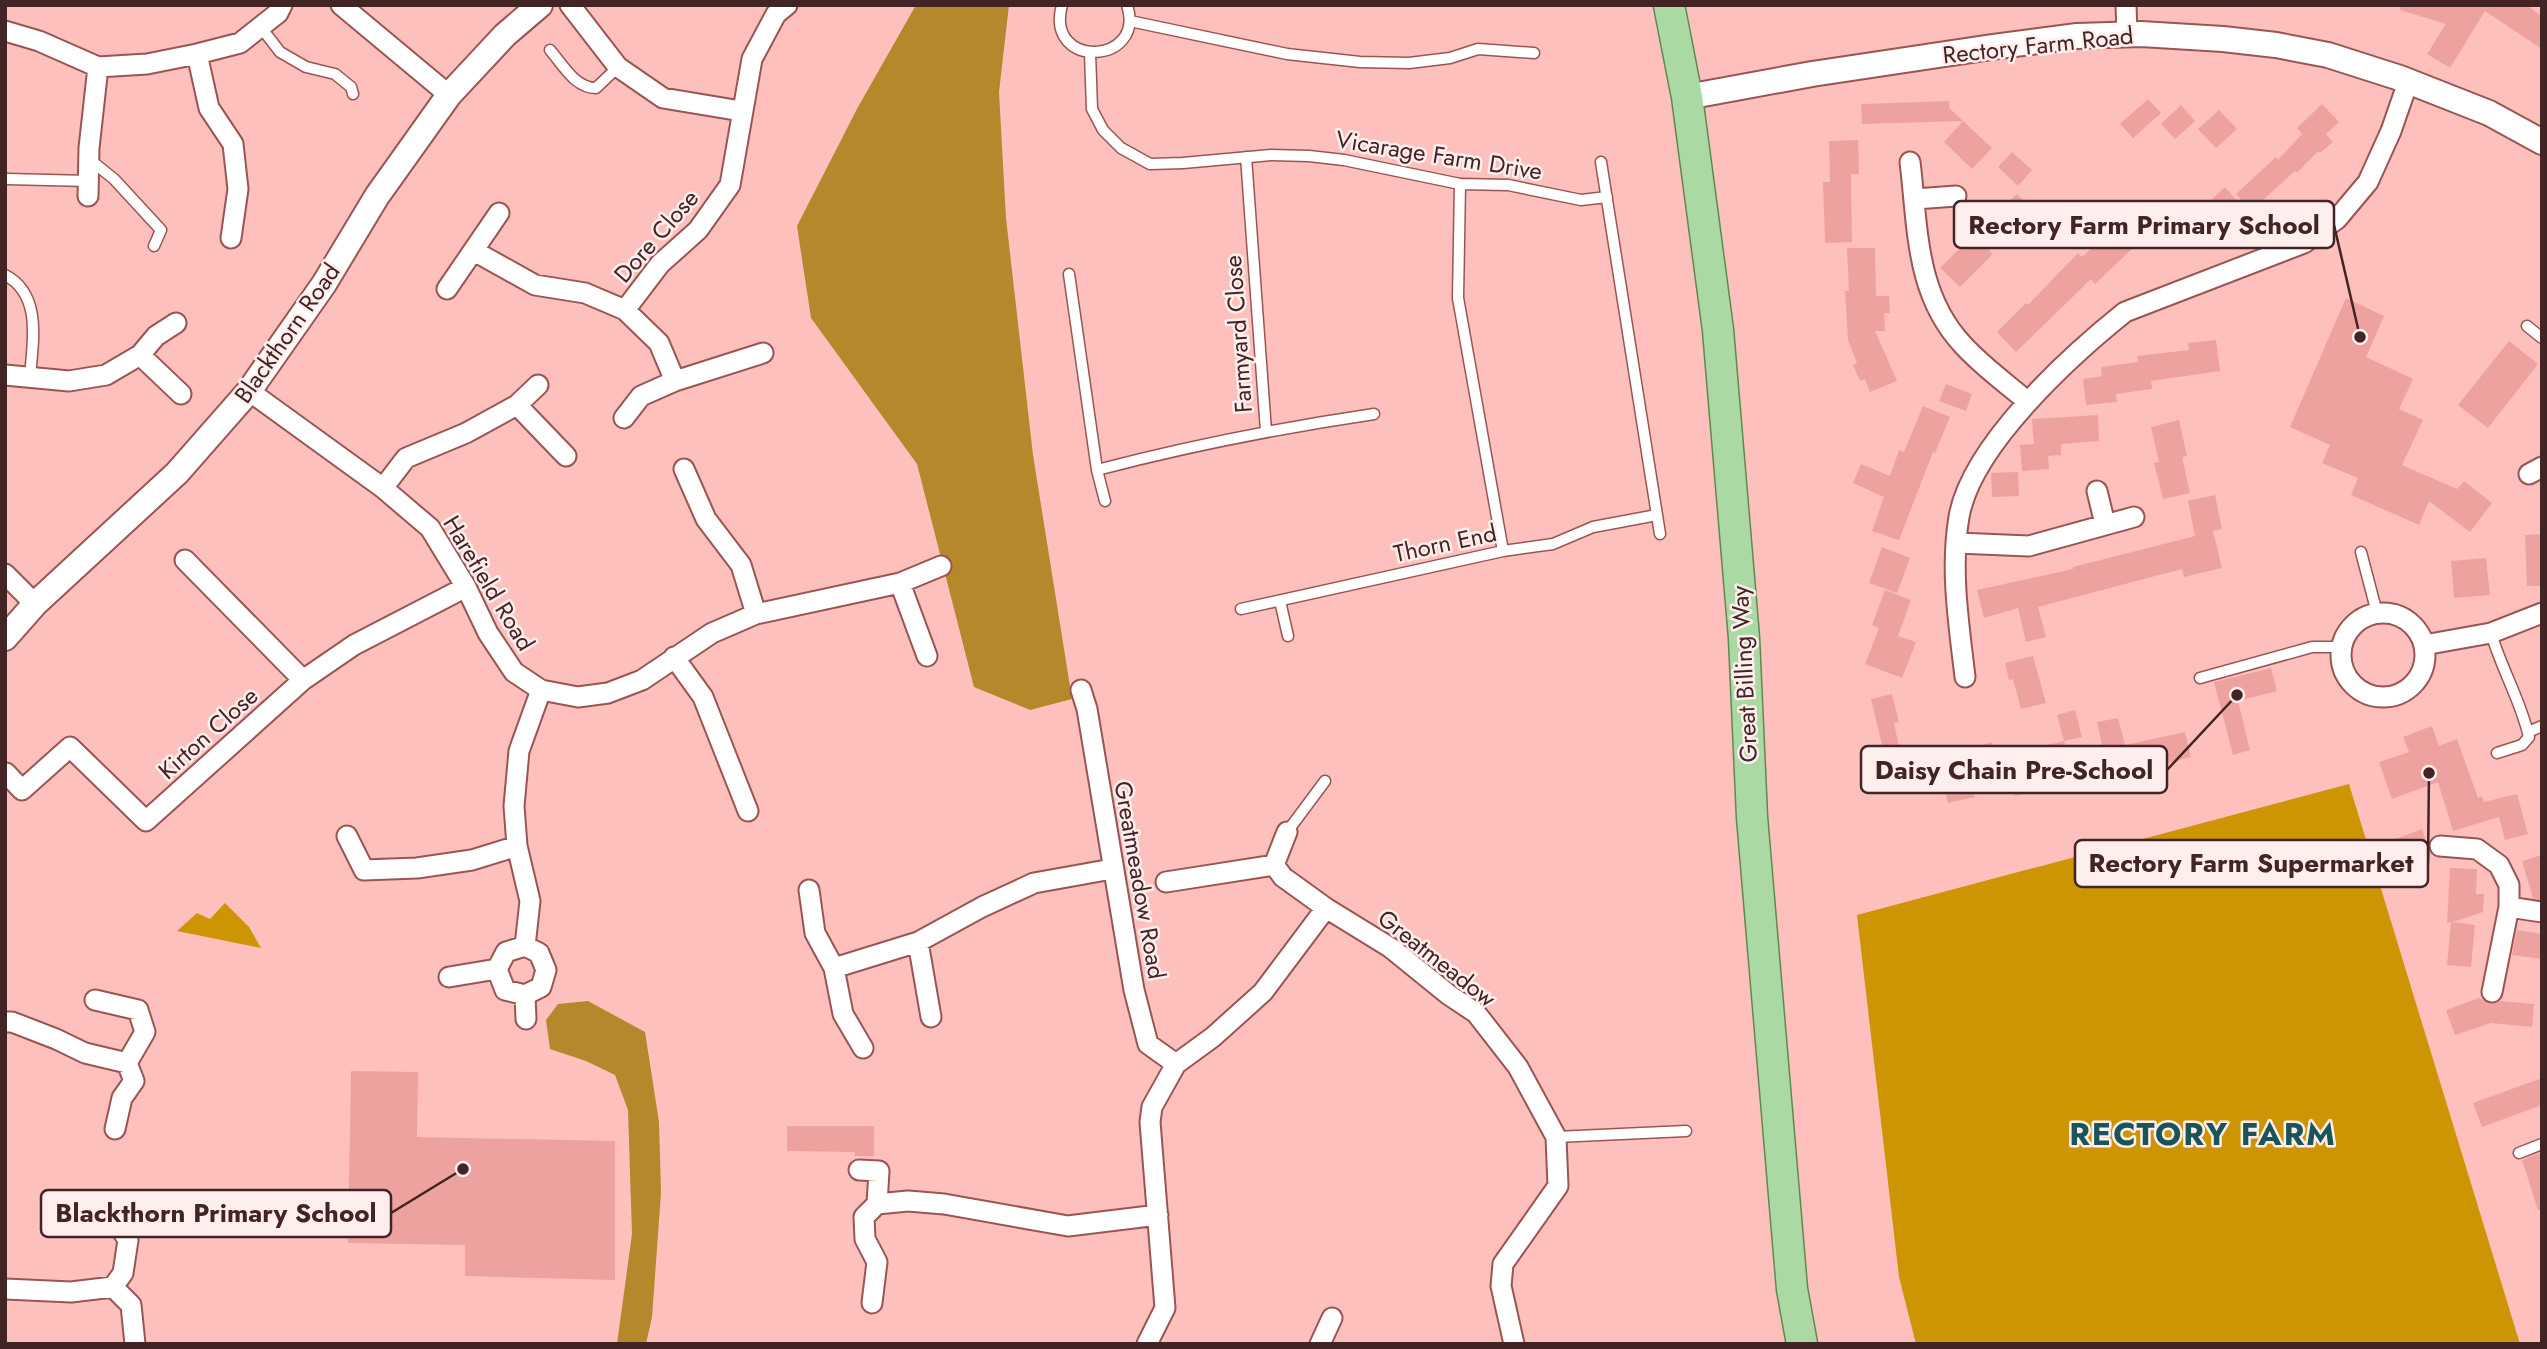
<svg xmlns="http://www.w3.org/2000/svg" width="2547" height="1349" font-family="Jost,sans-serif">
<style>
.green{fill:#cd9504}
.forest{fill:#b4882b}
.building{fill:#eea29f}
.lines{fill:none;stroke-linecap:round;stroke-linejoin:round}
.service-casing{stroke:#995554;stroke-width:13}
.minor-casing{stroke:#995554;stroke-width:23}
.tertiary-casing{stroke:#995554;stroke-width:28}
.primary-casing{stroke:#608950;stroke-width:33}
.service{stroke:#fff;stroke-width:10}
.minor{stroke:#fff;stroke-width:19}
.tertiary{stroke:#fff;stroke-width:24}
.primary{stroke:#aad9a4;stroke-width:30}
.labels{text-anchor:middle;dominant-baseline:central;stroke-width:5;stroke-linejoin:round;paint-order:stroke}
.street-label{font-size:24px;fill:#412423;stroke:#ffeeed}
.district-label{font-size:32px;font-weight:bold;letter-spacing:2px;fill:#185458;stroke:#ffeeed}
.leader{fill:none;stroke:#412423;stroke-width:2.5}
.callout-dot{fill:#412423;stroke:#ffeeed;stroke-width:2.5}
.callout{fill:#ffeeed;stroke:#412423;stroke-width:2.5}
.callout-label{font-size:26px;text-anchor:middle;font-weight:bold;fill:#412423}
</style>
<rect width="100%" height="100%" fill="#fec0bd"/>
<path class="green" d="M2349,784L2520,1344H1916L1899,1277L1857,915Z
M225,903L249,927L261,948L177,931L197,913L210,919Z"/>
<path class="forest" d="M916,5H1009L999,92L1006,218L1033,455L1072,699L1030,710L974,687L917,464L811,318L797,226L858,107Z
M588,1001L645,1032L659,1122L661,1193L652,1317L646,1344H617L632,1234L628,1110L615,1075L586,1061L550,1049L546,1020L558,1004Z"/>
<path class="building" d="M2401,5H2526L2542,16V49L2485,11L2450,68L2427,54L2446,24L2400,10Z
M2148,99L2161,113L2133,138L2120,124Z
M1949,101V108L1963,121L1862,124L1861,104Z
M2322,104L2339,122L2326,134L2333,142L2320,153L2318,151L2297,173L2295,171L2251,211L2236,194L2276,157L2278,160L2302,134L2297,128Z
M2181,105L2195,121L2175,139L2161,124Z
M2219,110L2237,129L2216,148L2198,129Z
M1963,121L1992,148L1972,169L1944,142Z
M1858,140L1859,174H1851L1852,242L1825,243L1823,182H1830L1829,141Z
M2012,152L2032,170L2018,186L1998,167Z
M2225,187L2241,206L2222,223L2206,205Z
M2017,194L2036,215L2018,231L2014,227L1989,250L1993,254L1960,287L1940,268L1983,225L1979,221L1992,209L1996,213Z
M2114,227L2134,247L2095,284L2091,279L2016,352L1997,332L2026,303L2028,305L2078,253L2082,257Z
M1847,248H1875L1876,296H1889L1890,313H1884L1885,331H1875L1897,381L1870,392L1865,379L1860,381L1853,365L1857,363L1848,340L1845,291H1849Z
M2346,298L2384,316L2366,357L2413,379L2399,409L2423,420L2402,465L2457,489L2464,481L2492,503L2470,532L2429,501L2419,525L2351,495L2358,478L2322,463L2330,445L2290,427Z
M2216,340L2220,371L2151,381L2152,389L2116,394L2117,402L2086,405L2083,379L2102,376L2101,367L2138,362L2137,356L2189,350L2188,343Z
M2509,341L2538,364L2488,428L2458,405Z
M1946,384L1972,394L1966,411L1939,401Z
M1923,406L1950,417L1935,453L1933,452L1899,540L1872,531L1884,497L1853,483L1861,464L1890,476L1899,450L1904,452Z
M2098,415L2099,441L2061,444V455L2048,456L2049,469L2022,471L2020,445L2034,444L2032,419Z
M2179,420L2187,456L2182,457L2190,493L2163,499L2154,463L2159,462L2151,427Z
M2018,472L2019,496L1992,497L1991,473Z
M2215,495L2222,529L2213,531L2222,568L2184,577L2182,569L2038,607L2046,637L2026,642L2018,608L1984,618L1977,590L2073,569V567L2195,536L2188,501Z
M2542,534V586H2527L2525,535Z
M1882,547L1910,558L1897,593L1869,583Z
M2486,558L2490,595L2454,598L2451,561Z
M1885,590L1911,600L1898,636L1916,642L1902,678L1865,664L1879,628L1872,625Z
M2033,656L2046,703L2021,709L2013,679L2009,680L2005,663Z
M2271,668L2277,691L2238,701L2250,750L2233,755L2214,682Z
M1892,694L1899,722L1894,723L1906,780L1892,784L1890,777L1885,778L1879,750L1883,749L1871,699Z
M2075,710L2082,737L2064,741L2057,715Z
M2118,718L2125,745L2185,732L2191,757L2156,766L2158,773L2120,781L2116,765L2107,767L2097,722Z
M2432,726L2439,746L2457,739L2478,798L2482,796L2484,802L2517,794L2528,834L2505,840L2499,817L2453,831L2438,782L2392,799L2379,762L2409,752L2403,737Z
M2064,741L2071,766L2039,774L2043,789L2015,796L2007,764L2038,757L2035,748Z
M1992,742L1999,768L1978,774L1971,748Z
M1967,763L1975,797L1948,803L1944,786L1911,793L1906,770L1932,764L1933,770Z
M2422,829L2431,854L2391,868L2382,844Z
M2542,855V900L2533,898L2522,861Z
M2450,868L2477,869L2476,894H2484L2483,912L2453,922L2475,925L2471,967L2447,965L2451,922L2447,923Z
M2517,930L2542,934V959L2512,955Z
M2479,998L2490,1004L2501,1001L2534,1004L2532,1027L2491,1023L2455,1035L2446,1010Z
M351,1071L418,1072L417,1137L615,1141V1280L465,1276V1245L348,1243Z
M2542,1078V1105L2482,1127L2473,1103Z
M787,1126H874V1156H855V1152L787,1151Z
M2542,1152V1209L2538,1210L2522,1160Z"/>
<g class="lines">
<g class="service-casing">
<path id="service" d="M1062,5C1044,70 1147,65 1127,5
M1130,21L1287,54L1360,62L1409,63L1450,58L1478,49L1534,53
M260,26L280,52L306,67L335,74L351,87L353,94
M550,50C563,65 575,88 596,88L618,67
M1090,53L1092,109L1103,130L1121,148L1150,164L1183,163L1271,155L1309,156L1344,160L1460,184L1508,185L1581,200L1607,197
M1246,157L1266,431
M89,159L114,179L161,230L154,246
M1601,162L1660,534
M7,179L88,181
M1460,184L1458,298L1503,551
M1069,274L1097,470L1105,501
M5,275C42,294 33,341 30,376
M2527,326L2542,338
M1097,470C1188,446 1280,428 1374,414
M2361,552L2377,613
M1280,601L1288,636
M1241,609L1503,551L1553,544L1593,527L1657,515
M2491,633C2501,668 2521,701 2529,737L2522,745L2497,753
M2200,678L2312,647H2341
M2528,732L2542,726
M1287,832L1325,781
M1556,1137L1686,1131
M2519,1153L2542,1144"/>
</g>
<g class="minor-casing">
<path id="minor" d="M341,5L449,95
M570,5L618,67L663,98L741,111
M2126,5L2127,34
M5,31L39,41L98,67L147,64L197,54L240,43L278,13L282,5
M197,54L209,108L233,144L238,189L231,238
M1910,162C1918,227 1915,294 1963,345C1982,366 2007,384 2028,402
M88,196L89,148L98,67
M1915,199L1956,196
M474,251L535,285L585,293L625,310L659,343L675,381
M447,289L499,213
M625,310L660,264L698,230L730,185L752,59L776,14L787,5
M140,355L181,394
M5,375L69,381L106,375L140,355L156,336L176,323
M249,391L383,488L430,528L466,587L488,633L514,672L541,690L578,697L608,693L642,680L712,633L756,614L900,583L941,566
M517,405L566,456
M624,418L641,396L675,381L763,353
M684,469L706,519L741,565L756,614
M2529,474L2542,467
M383,488L406,458L466,433L517,405L538,385
M2097,491L2105,524
M1957,543L2029,546L2134,517
M185,560L303,680
M5,574L35,604
M900,583L927,656
M2341 655a42 42 0 1 1 84 0a42 42 0 1 1-84 0Z
M2424,645L2491,633L2542,613
M674,657L703,697L748,811
M1965,677C1959,625 1950,570 1959,517C1971,446 2070,356 2125,312L2304,243L2337,219L2368,182L2391,131L2408,82
M1081,690L1087,709L1134,990L1148,1044L1176,1064
M6,773L22,790L70,747L146,821L303,680L354,645L466,587
M347,836L364,870L417,868L472,860L517,846
M2440,846L2477,849L2499,865L2509,885V907L2492,992
M1274,865L1287,832
M1166,882L1274,865L1283,877L1326,908L1391,948L1449,995L1476,1013L1518,1067L1556,1137L1558,1186L1503,1264L1501,1286L1514,1344
M809,890L815,933L834,968L843,1014L863,1048
M2509,907L2542,912
M918,942L931,1017
M525,946L506,952L497,969L505,990L525,995L541,987L546,970L539,953L525,946L530,901L517,846L514,806L519,751L541,690
M834,968L918,942L982,907L1034,883L1112,869
M449,977L497,969
M525,995L526,1019
M95,1000L138,1010L145,1032L127,1063L134,1081L122,1098L115,1129
M5,1022H12L56,1039L85,1053L127,1063
M859,1170L879,1171L877,1204L864,1217L865,1239L877,1262L872,1303
M877,1204L908,1201L944,1204L1068,1226L1158,1215
M92,1225L119,1226L128,1240L123,1273L113,1287L131,1305L135,1344
M5,1289L71,1292L113,1287
M1147,1344L1165,1308L1150,1122L1152,1107L1176,1064L1213,1037L1263,992L1326,908
M1320,1344L1332,1318"/>
</g>
<g class="tertiary-casing">
<path id="tertiary" d="M1687,97L1812,74L1992,47L2077,36L2141,34L2223,39L2276,45L2328,55L2400,78L2489,113L2542,142
M5,638L35,604L177,473L249,391L324,284L377,196L449,95L505,35L540,5"/>
</g>
<g class="primary-casing">
<path id="primary" d="M1669,5L1687,97L1718,330L1744,638L1752,817L1792,1289L1802,1344"/>
</g>
<use href="#service" class="service"/>
<use href="#minor" class="minor"/>
<use href="#tertiary" class="tertiary"/>
<use href="#primary" class="primary"/>
</g>
<g class="labels">
<g class="street-label">
<text transform="translate(2038 45) rotate(-6)">Rectory Farm Road</text>
<text transform="translate(1439 155) rotate(9)">Vicarage Farm Drive</text>
<text transform="translate(656 236) rotate(-49)">Dore Close</text>
<text transform="translate(287 333) rotate(-55)">Blackthorn Road</text>
<text transform="translate(1238 334) rotate(-94)">Farmyard Close</text>
<text transform="translate(1445 543) rotate(-12)">Thorn End</text>
<text transform="translate(489 583) rotate(59)">Harefield Road</text>
<text transform="translate(1744 674) rotate(-93)">Great Billing Way</text>
<text transform="translate(208 733) rotate(-42)">Kirton Close</text>
<text transform="translate(1140 880) rotate(80)">Greatmeadow Road</text>
<text transform="translate(1437 958) rotate(38)">Greatmeadow</text>
</g>
<g class="district-label">
<text x="2203" y="1134">RECTORY FARM</text>
</g>
</g>
<path class="leader" d="M2360 337L2334 225M2237 695L2167 770M2429 773L2428 863M463 1169L391 1213"/>
<g class="callout-dot">
<circle cx="2360" cy="337" r="7"/>
<circle cx="2237" cy="695" r="7"/>
<circle cx="2429" cy="773" r="7"/>
<circle cx="463" cy="1169" r="7"/>
</g>
<g class="callout">
<rect x="1954" y="201" width="380" height="47" rx="7"/>
<rect x="1861" y="746" width="306" height="47" rx="7"/>
<rect x="2075" y="840" width="353" height="47" rx="7"/>
<rect x="41" y="1190" width="350" height="47" rx="7"/>
</g>
<g class="callout-label">
<text x="2144" y="234">Rectory Farm Primary School</text>
<text x="2014" y="779">Daisy Chain Pre-School</text>
<text x="2251" y="872">Rectory Farm Supermarket</text>
<text x="216" y="1222">Blackthorn Primary School</text>
</g>
<rect width="2547" height="1349" fill="none" stroke="#412423" stroke-width="14"/>
</svg>
